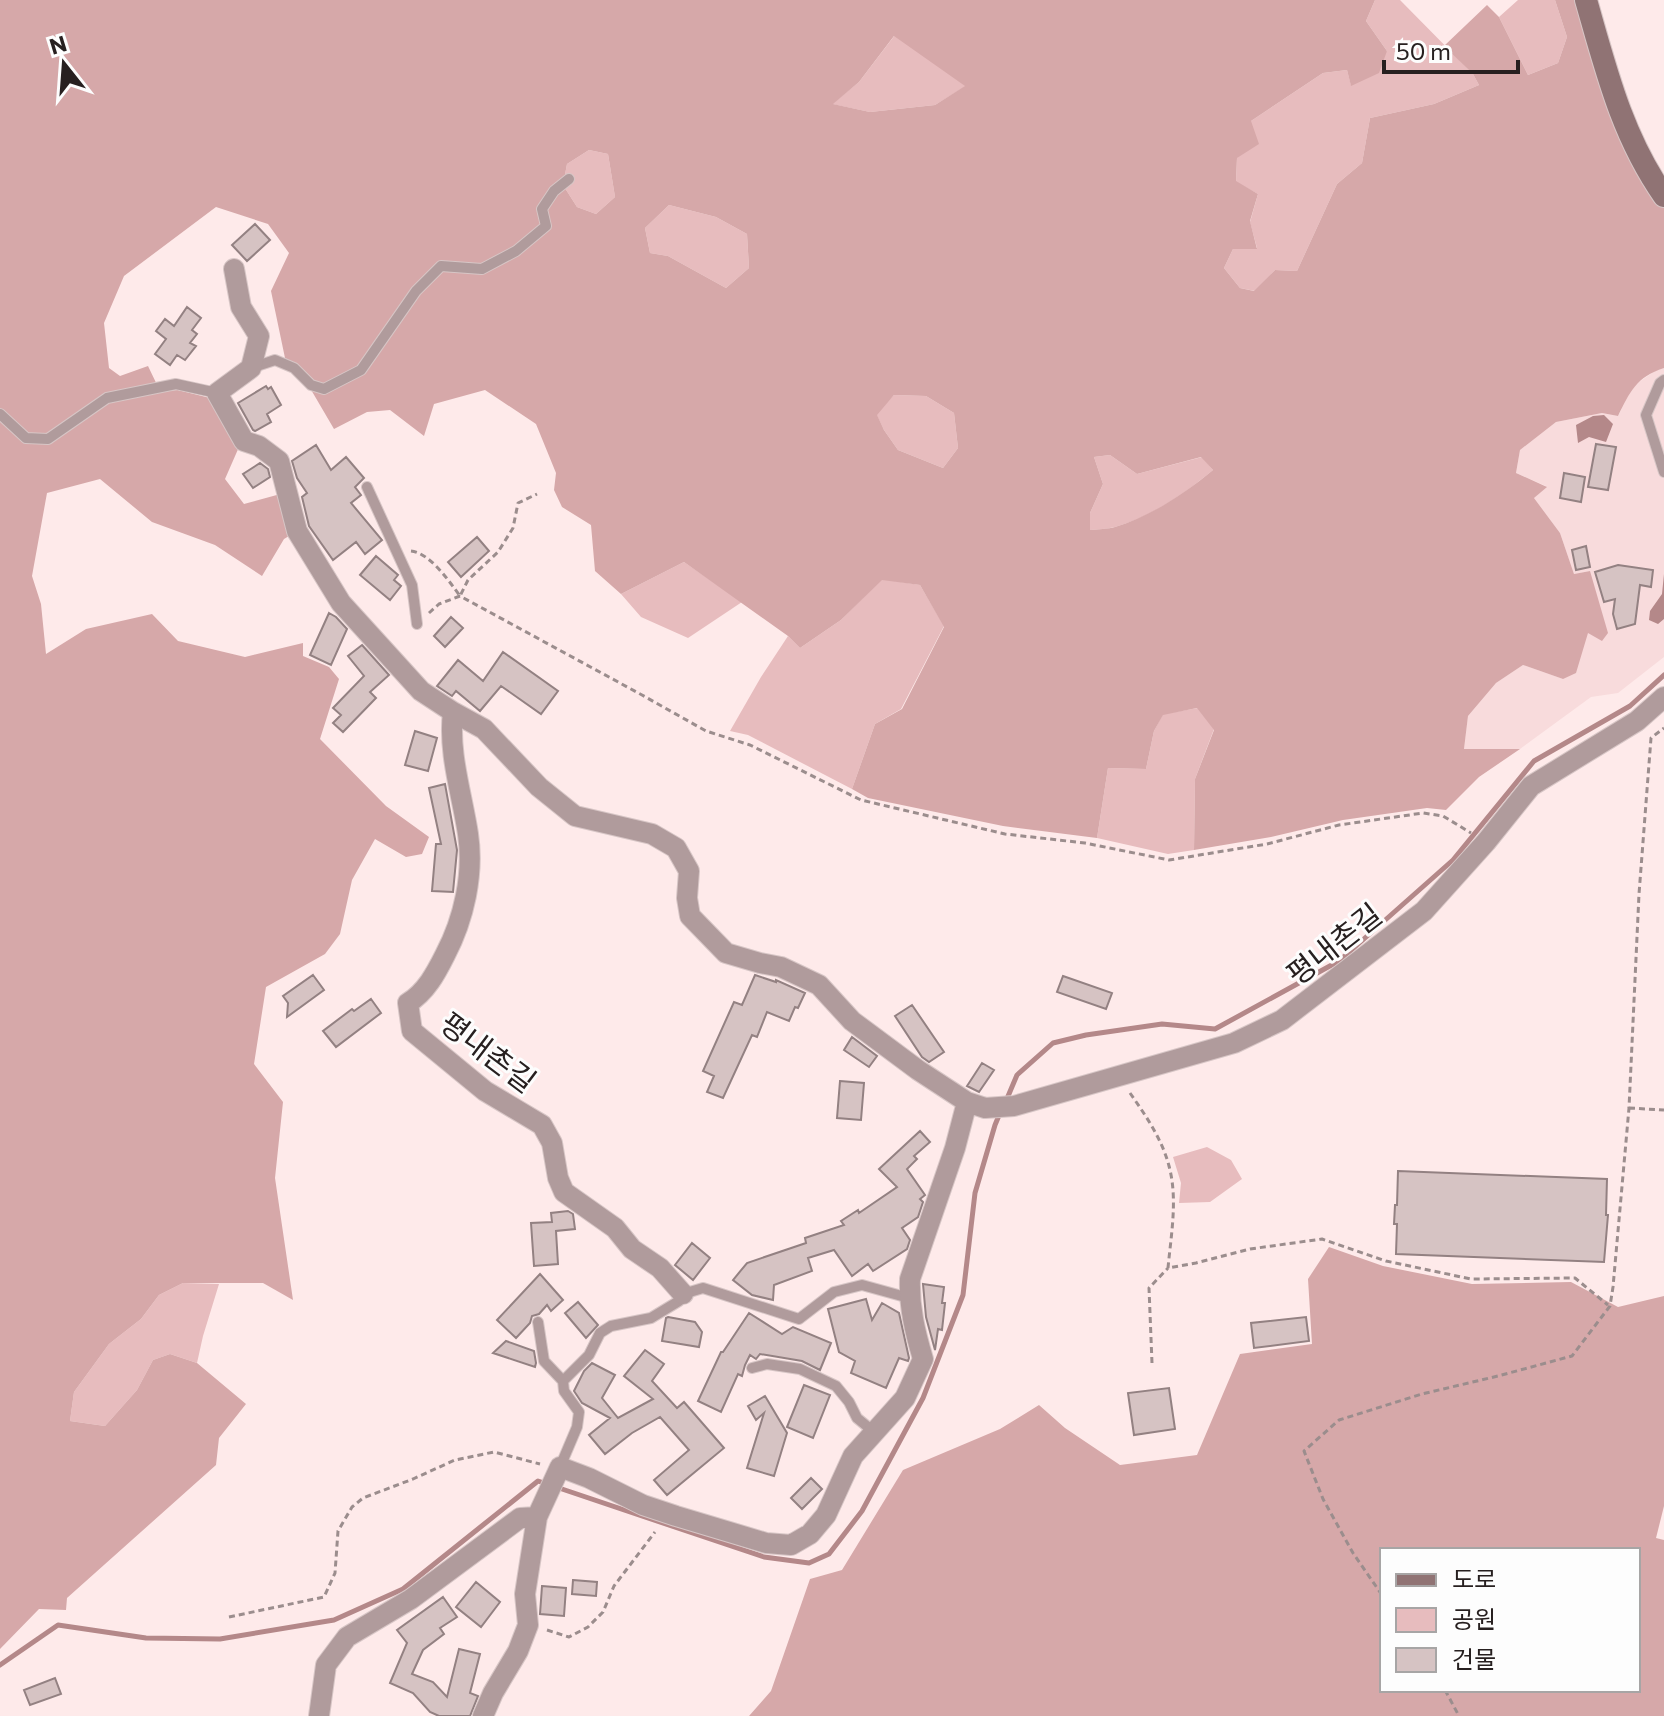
<svg xmlns="http://www.w3.org/2000/svg" width="1664" height="1716" font-family="Commissioner,'Noto Sans KR',sans-serif">
<style>
.built{fill:#f8dbdc}
.green{fill:#e7bcbe}
.forest{fill:#d6a8a9;fill-rule:evenodd}
.water{fill:#b48889}
.lines{fill:none;stroke-linecap:round;stroke-linejoin:round}
.stream{stroke:#b48889;stroke-width:5}
.building{fill:#d6c3c3;stroke:#938182;stroke-width:2}
.service-casing{stroke:#d7c6c6;stroke-width:12}
.minor-casing{stroke:#d7c6c6;stroke-width:22}
.secondary-casing{stroke:#d7c6c6;stroke-width:24}
.path{stroke:#9b8d8d;stroke-width:3;stroke-dasharray:6 4;stroke-linecap:butt}
.service{stroke:#b09b9c;stroke-width:10}
.minor{stroke:#b09b9c;stroke-width:20}
.secondary{stroke:#907374;stroke-width:22}
.labels{text-anchor:middle;dominant-baseline:central;stroke-width:6;stroke-linejoin:round;paint-order:stroke}
.street-label{font-size:30px;fill:#272020;stroke:#fdfdfd}
</style>
<rect width="100%" height="100%" fill="#feeaea"/>
<path class="built" d="M1664,368V657L1618,693L1591,697L1520,749H1464L1468,716L1496,683L1523,665L1563,679L1590,571L1574,574L1560,533L1534,498L1546,486L1516,473L1520,450L1556,422L1602,413L1618,416L1633,386L1655,371Z"/>
<path class="green" d="M1375,0H1400L1473,74L1479,85L1434,104L1370,118L1362,163L1337,184L1297,271L1275,270L1255,291L1240,288L1224,268L1233,249L1257,248L1250,222L1258,194L1236,182L1237,158L1251,121L1323,73L1347,70L1351,85L1387,51L1366,21Z
M1518,0H1555L1567,37L1558,63L1528,75L1499,17Z
M895,35L966,86L935,105L870,112L832,104L859,82Z
M589,150L608,154L615,197L596,214L577,207L563,185L567,164Z
M669,205L716,217L747,234L749,268L726,288L668,256L650,253L645,228Z
M894,395L926,396L954,413L958,448L943,468L898,450L884,430L876,414Z
M1110,455L1137,474L1202,457L1213,470C1184,494 1151,517 1115,527C1107,529 1098,529 1090,530V513L1103,484L1094,457Z
M684,562L742,602L688,638L641,617L621,594Z
M882,579L920,585L944,626L901,709L875,724L852,789L748,735L730,731L761,677L788,636L800,648L841,620Z
M1198,708L1214,729L1195,779L1194,850L1168,854L1097,838L1108,768L1146,769L1154,731L1163,714Z
M1207,1147L1231,1160L1242,1179L1210,1202L1179,1203L1181,1183L1173,1157Z
M183,1283L219,1284L203,1336L197,1363L170,1354L153,1360L137,1390L105,1426L70,1421L74,1392L109,1344L141,1319L159,1295Z"/>
<path class="forest" d="M0,0H1375L1366,21L1387,51L1379,73L1351,86L1347,70L1323,73L1251,121L1259,144L1237,158L1236,181L1258,194L1250,221L1257,249H1233L1224,268L1240,288L1254,291L1275,270L1297,271L1337,184L1362,163L1370,118L1434,104L1479,85L1473,74L1444,46L1487,5L1499,17L1528,75L1558,63L1567,37L1555,0H1577L1664,207V368C1636,377 1630,392 1618,416L1602,413L1556,422L1520,450L1516,473L1547,487L1534,498L1560,533L1574,574L1590,571L1608,633L1602,641L1588,633L1576,673L1563,679L1523,665L1496,683L1468,716L1464,749H1520L1479,777L1446,810L1427,808L1343,820L1271,837L1194,850L1195,779L1214,730L1197,708L1163,715L1154,731L1146,769L1108,768L1097,838L1003,826L868,798L852,789L875,724L902,709L944,627L920,585L882,580L841,620L800,648L788,636L684,562L621,594L595,571L591,525L562,507L554,490L556,473L536,424L485,390L434,404L424,436L390,410L367,412L334,429L310,388L313,379L299,366L285,358L271,291L289,253L268,224L216,207L124,276L104,323L109,368L120,376L148,366L160,391L178,390L214,399L239,447L225,479L244,504L284,493L294,533L284,539L262,576L215,545L152,522L100,479L47,493L32,576L41,604L46,654L86,629L152,614L178,641L245,657L303,643V656L329,667L339,679L320,739L386,806L429,837L422,854L406,857L375,839L352,880L340,934L325,954L266,987L254,1064L283,1102L275,1178L293,1300L263,1283H183L159,1295L141,1319L109,1344L74,1392L70,1421L105,1426L137,1390L153,1360L170,1354L197,1363L246,1404L219,1438L216,1465L67,1598L66,1610L39,1609L0,1649ZM894,36L965,86L935,105L870,112L833,104L859,82ZM589,150L608,154L615,197L596,214L577,207L563,185L567,164ZM669,205L716,217L747,234L749,268L726,288L668,256L650,253L645,228ZM894,395L926,396L954,413L958,448L943,468L898,450L884,430L877,415ZM1110,455L1137,474L1201,457L1213,470C1184,494 1151,516 1115,527C1108,529 1098,529 1090,530V513L1103,484L1094,457Z
M1329,1247L1383,1266L1472,1284L1571,1282L1618,1307L1664,1296V1506L1656,1538L1664,1540V1716H749L771,1691L810,1579L842,1570L903,1470L1000,1429L1039,1405L1065,1428L1120,1465L1197,1455L1240,1354L1312,1344L1308,1279ZM1382,1550H1638V1690H1382Z"/>
<path class="water" d="M1604,415L1613,424L1606,442L1589,437L1578,443L1576,425L1593,416Z
M1664,574V619L1658,624L1649,620L1650,611L1662,594Z"/>
<g class="lines">
<path class="stream" d="M1006,1101L1017,1075L1053,1043L1086,1035L1162,1024L1215,1029L1339,961L1453,860L1534,761L1630,706L1664,675
M556,1487L764,1557L809,1563L829,1554L862,1511L923,1398L963,1295L975,1193L995,1125L1000,1113
M0,1665L58,1625L146,1638L220,1639L334,1620L403,1589L538,1481L547,1484"/>
</g>
<path class="building" d="M255,224L270,240L247,261L232,245Z
M187,307L201,318L192,330L197,334L190,343L196,346L185,360L177,355L170,365L155,354L166,339L156,331L165,319L174,326Z
M266,386L268,389L271,387L281,405L267,414L271,422L255,431L253,430L238,403Z
M1596,444L1616,447L1608,490L1588,487Z
M316,445L331,470L346,457L364,478L355,487L361,495L351,503L382,540L365,554L356,542L333,560L309,526L302,497L307,493L297,478L292,461Z
M260,463L268,469L270,477L253,488L243,474Z
M1564,473L1585,477L1581,502L1560,498Z
M477,537L489,551L461,577L448,562Z
M1586,546L1590,567L1576,570L1572,550Z
M376,556L398,575L394,580L401,586L390,600L360,575Z
M1618,565L1653,570L1651,587L1640,585L1635,624L1617,629L1613,614L1615,599L1604,602L1595,572Z
M329,613L336,617L347,629L331,665L310,655Z
M451,617L463,628L445,647L434,636Z
M362,645L389,675L370,692L376,698L343,732L333,723L341,715L333,708L364,676L348,656Z
M503,652L558,691L541,714L501,686L480,711L456,691L452,696L437,686L458,660L483,681Z
M415,731L437,738L428,771L405,765Z
M445,784L457,850L453,892L432,891L436,844H441L429,788Z
M313,975L324,990L287,1017L288,1003L283,996Z
M755,975L776,982V980L805,993L798,1008L795,1007L789,1021L767,1012L757,1037L752,1035L723,1098L707,1092L714,1076L703,1071L734,1002L742,1005Z
M1063,976L1112,993L1106,1009L1057,992Z
M371,999L381,1013L336,1047L323,1031L352,1009L354,1011Z
M912,1005L944,1052L929,1062L922,1057L895,1016Z
M852,1037L877,1056L869,1067L844,1050Z
M982,1063L994,1070L979,1092L967,1086Z
M840,1081L864,1083L861,1120L837,1118Z
M920,1131L930,1142L914,1156L917,1159L907,1169L925,1195L920,1199L923,1202L918,1217L902,1228L910,1240L907,1249L873,1271L868,1264L852,1276L834,1250L808,1258L812,1271L774,1285L773,1300L752,1295L733,1280L747,1263L806,1243L805,1238L844,1225L841,1221L858,1210L859,1213L897,1187L879,1169Z
M1398,1171L1607,1179L1606,1215H1608L1604,1262L1396,1254L1397,1224H1394L1395,1205H1397Z
M568,1211L573,1214L575,1229L556,1231L558,1264L534,1266L531,1223L552,1222L551,1213Z
M692,1243L710,1258L693,1280L675,1265Z
M540,1274L563,1300L551,1311L547,1305L539,1314L532,1316L530,1323L516,1338L497,1320Z
M923,1284L944,1287L942,1303H945L942,1330L938,1329L935,1350L926,1317Z
M866,1299L872,1320L882,1303L899,1313L909,1358L908,1361L899,1358L886,1388L851,1373L855,1361L839,1352L828,1309Z
M578,1302L598,1325L586,1338L565,1313Z
M749,1313L782,1334L793,1327L831,1343L820,1370L802,1361L760,1354L756,1359L750,1355L745,1365L742,1376L738,1374L721,1412L698,1401L721,1352H723Z
M668,1317L695,1322L702,1332L699,1347L662,1341L666,1318Z
M1306,1317L1309,1341L1254,1348L1251,1323Z
M506,1341L534,1351L536,1363L535,1367L493,1353Z
M645,1350L664,1364L652,1381L677,1408L684,1402L724,1448L667,1495L654,1480L689,1450L660,1417L632,1433L605,1454L589,1435L610,1418L582,1403L574,1391L584,1371L592,1363L615,1375L602,1398L618,1418L653,1399L624,1376Z
M804,1385L830,1395L813,1438L787,1427Z
M1169,1388L1175,1429L1134,1435L1128,1393Z
M765,1396L787,1433L774,1476L747,1468L764,1413L756,1420L748,1406Z
M811,1478L822,1489L802,1509L791,1498Z
M573,1580L597,1582L596,1596L572,1594Z
M476,1582L500,1602L481,1627L456,1607Z
M542,1586L566,1588L564,1616L540,1614Z
M443,1597L457,1617L440,1628L444,1634L423,1650L412,1674L433,1682L447,1697L459,1649L480,1654L470,1693L478,1696L470,1716H439L430,1712L413,1693L390,1683L407,1643L397,1630Z
M55,1678L61,1694L30,1705L24,1690Z"/>
<g class="lines">
<g class="service-casing">
<path id="service" d="M251,368L275,360L294,368L311,385L324,389L361,370L416,291L441,266L482,269L516,251L546,226L542,209L554,191L569,179
M1664,380L1660,383L1646,415L1664,472
M0,414L26,438L48,439L107,398L176,384L217,393
M367,487L412,585L417,624
M538,1322L544,1361L563,1381
M752,1368L767,1364L800,1369L836,1386L849,1402L857,1418L874,1432
M560,1467L577,1427L579,1412L564,1391L563,1381L589,1355L600,1333L611,1326L651,1318L679,1301L683,1294L703,1288L799,1319L834,1292L862,1285L909,1298"/>
</g>
<g class="minor-casing">
<path id="minor" d="M234,269L241,307L259,336L251,368L217,393L244,441L259,446L279,461L297,531L341,603L421,691L453,712L484,729L539,787L575,816L652,834L676,848L689,871L687,898L690,916L726,953L760,963L781,967L819,985L852,1021L918,1070L967,1102L985,1108L1014,1106L1234,1043L1282,1020L1424,911L1486,842L1531,786L1637,721L1664,697
M453,712C448,753 462,794 468,834C474,874 464,919 445,955C436,973 426,992 408,1003L412,1031L485,1091L542,1125L552,1143L558,1178L564,1192L615,1228L632,1249L660,1268L683,1294
M319,1716L326,1665L347,1637L411,1599L520,1518L537,1517
M483,1716L493,1693L518,1651L528,1625L525,1594L537,1517L560,1467L589,1478L643,1505L676,1516L766,1543L791,1545L810,1534L826,1515L853,1456L905,1398L923,1359C915,1332 909,1307 910,1279L955,1148L967,1102"/>
</g>
<g class="secondary-casing">
<path id="secondary" d="M1586,0C1606,70 1622,136 1664,196"/>
</g>
<path class="path" d="M411,551C430,553 449,581 460,596L468,580L498,552L513,528L518,503L537,494
M429,613L439,604L460,596L642,695L706,731L750,745L861,800L1005,834L1085,843L1169,860L1267,844L1339,825L1423,813L1443,816L1471,833
M1130,1093C1146,1116 1162,1139 1169,1166C1178,1199 1171,1235 1168,1268L1196,1263L1250,1249L1322,1239L1386,1261L1471,1279L1575,1278L1608,1305
M1629,1108L1664,1110
M1152,1363L1149,1288L1168,1268
M1382,1595L1353,1553L1323,1499L1304,1451L1339,1420L1422,1394L1498,1376L1572,1356L1610,1306L1613,1287L1629,1108L1639,894L1651,738L1664,728
M229,1617L324,1597L335,1573L338,1531L352,1507L363,1498L413,1479L455,1460L494,1452L540,1464
M547,1630L569,1637L588,1627L603,1612L614,1586L655,1532
M1445,1690L1459,1716"/>
<use href="#service" class="service"/>
<use href="#minor" class="minor"/>
<use href="#secondary" class="secondary"/>
</g>
<g class="labels">
<g class="street-label">
<text transform="translate(1333 943) rotate(-38)">평내촌길</text>
<text transform="translate(489 1051) rotate(37)">평내촌길</text>
</g>
</g>
<rect x="1380" y="1548" width="260" height="144" fill="#fdfdfd" stroke="#a7a5a5" stroke-width="2"/>
<rect x="1396" y="1574" width="40" height="12" fill="#907374" stroke="#a7a5a5" stroke-width="2"/>
<text x="1452" y="1588" font-size="24" fill="#272020">도로</text>
<rect x="1396" y="1608" width="40" height="24" fill="#e7bcbe" stroke="#a7a5a5" stroke-width="2"/>
<text x="1452" y="1628" font-size="24" fill="#272020">공원</text>
<rect x="1396" y="1648" width="40" height="24" fill="#d6c3c3" stroke="#a7a5a5" stroke-width="2"/>
<text x="1452" y="1668" font-size="24" fill="#272020">건물</text>
<g transform="translate(64 64) rotate(343)" stroke="#fdfdfd" stroke-width="6" paint-order="stroke">
<path d="M0-6L14 30L0 20L-14 30Z" fill="#272020"/>
<text y="-12" font-size="22" font-weight="bold" text-anchor="middle" fill="#272020">N</text>
</g>
<path d="M1384 60v12h134v-12" fill="none" stroke="#272020" stroke-width="4"/>
<text x="1396" y="60" font-size="24" fill="#272020" stroke="#fdfdfd" stroke-width="6" paint-order="stroke">50 m</text>
</svg>
